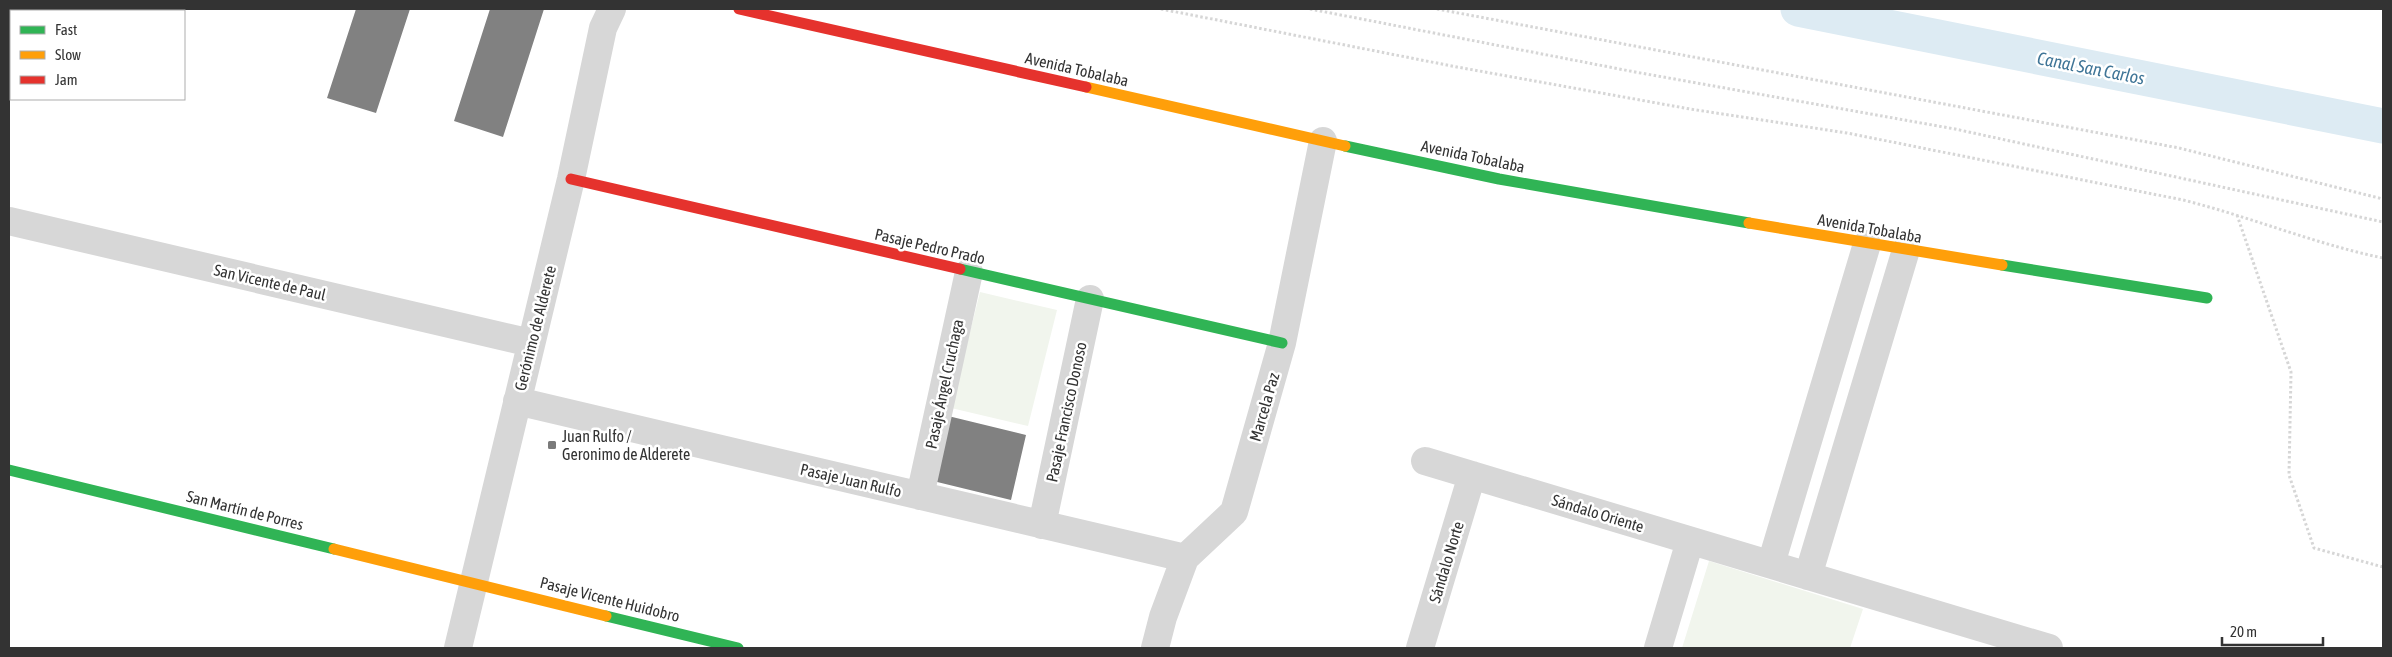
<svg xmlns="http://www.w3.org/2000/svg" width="2392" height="657" font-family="'Asap Condensed',sans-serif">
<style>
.green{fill:#f1f5ed}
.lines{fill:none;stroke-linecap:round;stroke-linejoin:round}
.canal{stroke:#ddebf3;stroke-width:35}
.building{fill:#818181}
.path{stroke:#d6d6d6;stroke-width:3;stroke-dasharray:2.5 2.5;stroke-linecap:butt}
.street{stroke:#d7d7d7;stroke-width:28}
.fast{stroke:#30b455;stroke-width:11}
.slow{stroke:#ff9f0a;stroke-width:11}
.jam{stroke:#e5322d;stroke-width:11}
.poi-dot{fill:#7a7a7a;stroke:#fff;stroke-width:2}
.labels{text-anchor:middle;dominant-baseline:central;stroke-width:5;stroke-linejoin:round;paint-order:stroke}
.street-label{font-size:16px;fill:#333;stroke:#fff}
.poi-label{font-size:16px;fill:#333;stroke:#fff;text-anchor:start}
.water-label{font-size:18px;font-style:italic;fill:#3f7597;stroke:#fff}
</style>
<rect width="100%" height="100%" fill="#fff"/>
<path class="green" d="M980,292L1057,310L1028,426L951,408Z
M1709,561L1863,609L1850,648H1682Z"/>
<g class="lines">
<path class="canal" d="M1798,9L2383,126"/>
</g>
<path class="building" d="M356,9H410L376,113L327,98Z
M490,9H544L503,137L454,121Z
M944,415L1026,435L1011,500L929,480Z"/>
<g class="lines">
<path class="path" d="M1161,9L1457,67L1690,109L1847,133L2183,200C2251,217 2315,244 2383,258
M1310,9L1635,72L1955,129L2383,222
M1437,9L2179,148L2383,199
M2237,215L2291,372L2289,475L2314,548L2383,567"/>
<path class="street" d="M9,221L531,343
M517,401L1185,558
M1425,461L2049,648
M920,496L969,272
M1042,525L1090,299
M1771,564L1867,244
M1808,576L1906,250
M458,648L571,179L603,28L612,9
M1155,648L1163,617L1185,558L1234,512L1282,343L1323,141
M1420,648L1472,475
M1658,648L1690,541"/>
<path class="fast" d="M1345,146L1499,179L1749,223
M2002,265L2207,298
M960,269L1282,343
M9,470L334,549
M606,616L738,648"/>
<path class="slow" d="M1086,87L1345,146
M1749,223L2002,265
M334,549L606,616"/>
<path class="jam" d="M739,9L1086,87
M571,179L960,269"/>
</g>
<rect class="poi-dot" x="547" y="440" width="10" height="10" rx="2.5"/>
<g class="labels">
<g class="street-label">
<text transform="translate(1077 69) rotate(13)">Avenida Tobalaba</text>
<text transform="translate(1473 156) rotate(12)">Avenida Tobalaba</text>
<text transform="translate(1870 228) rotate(10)">Avenida Tobalaba</text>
<text transform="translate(930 246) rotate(13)">Pasaje Pedro Prado</text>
<text transform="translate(270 282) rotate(13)">San Vicente de Paul</text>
<text transform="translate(535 328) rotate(-76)">Gerónimo de Alderete</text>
<text transform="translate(944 384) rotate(-78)">Pasaje Ángel Cruchaga</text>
<text transform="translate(1264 407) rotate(-74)">Marcela Paz</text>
<text transform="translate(1066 412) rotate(-78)">Pasaje Francisco Donoso</text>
<text transform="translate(851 480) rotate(13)">Pasaje Juan Rulfo</text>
<text transform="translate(245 510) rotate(14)">San Martín de Porres</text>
<text transform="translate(1598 513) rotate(17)">Sándalo Oriente</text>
<text transform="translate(1446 562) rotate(-73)">Sándalo Norte</text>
<text transform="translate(610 599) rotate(14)">Pasaje Vicente Huidobro</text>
</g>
<g class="poi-label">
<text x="562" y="436">Juan Rulfo /<tspan x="562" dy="18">Geronimo de Alderete</tspan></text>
</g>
<g class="water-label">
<text transform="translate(2091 68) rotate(11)">Canal San Carlos</text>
</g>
</g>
<rect width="2392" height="657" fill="none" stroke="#333333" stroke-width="20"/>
<rect x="10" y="10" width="175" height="90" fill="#ffffff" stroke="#adadad"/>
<rect x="20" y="26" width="25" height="8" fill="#30b455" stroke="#adadad"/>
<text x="55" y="35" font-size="15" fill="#333333">Fast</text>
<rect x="20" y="51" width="25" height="8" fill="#ff9f0a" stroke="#adadad"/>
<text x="55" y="60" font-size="15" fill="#333333">Slow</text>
<rect x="20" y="76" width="25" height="8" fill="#e5322d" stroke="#adadad"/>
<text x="55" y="85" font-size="15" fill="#333333">Jam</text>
<path d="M2222 637v8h101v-8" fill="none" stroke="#333333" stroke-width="2.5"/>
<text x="2230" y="637" font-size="15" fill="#333333" stroke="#ffffff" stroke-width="4" paint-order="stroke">20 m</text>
</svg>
